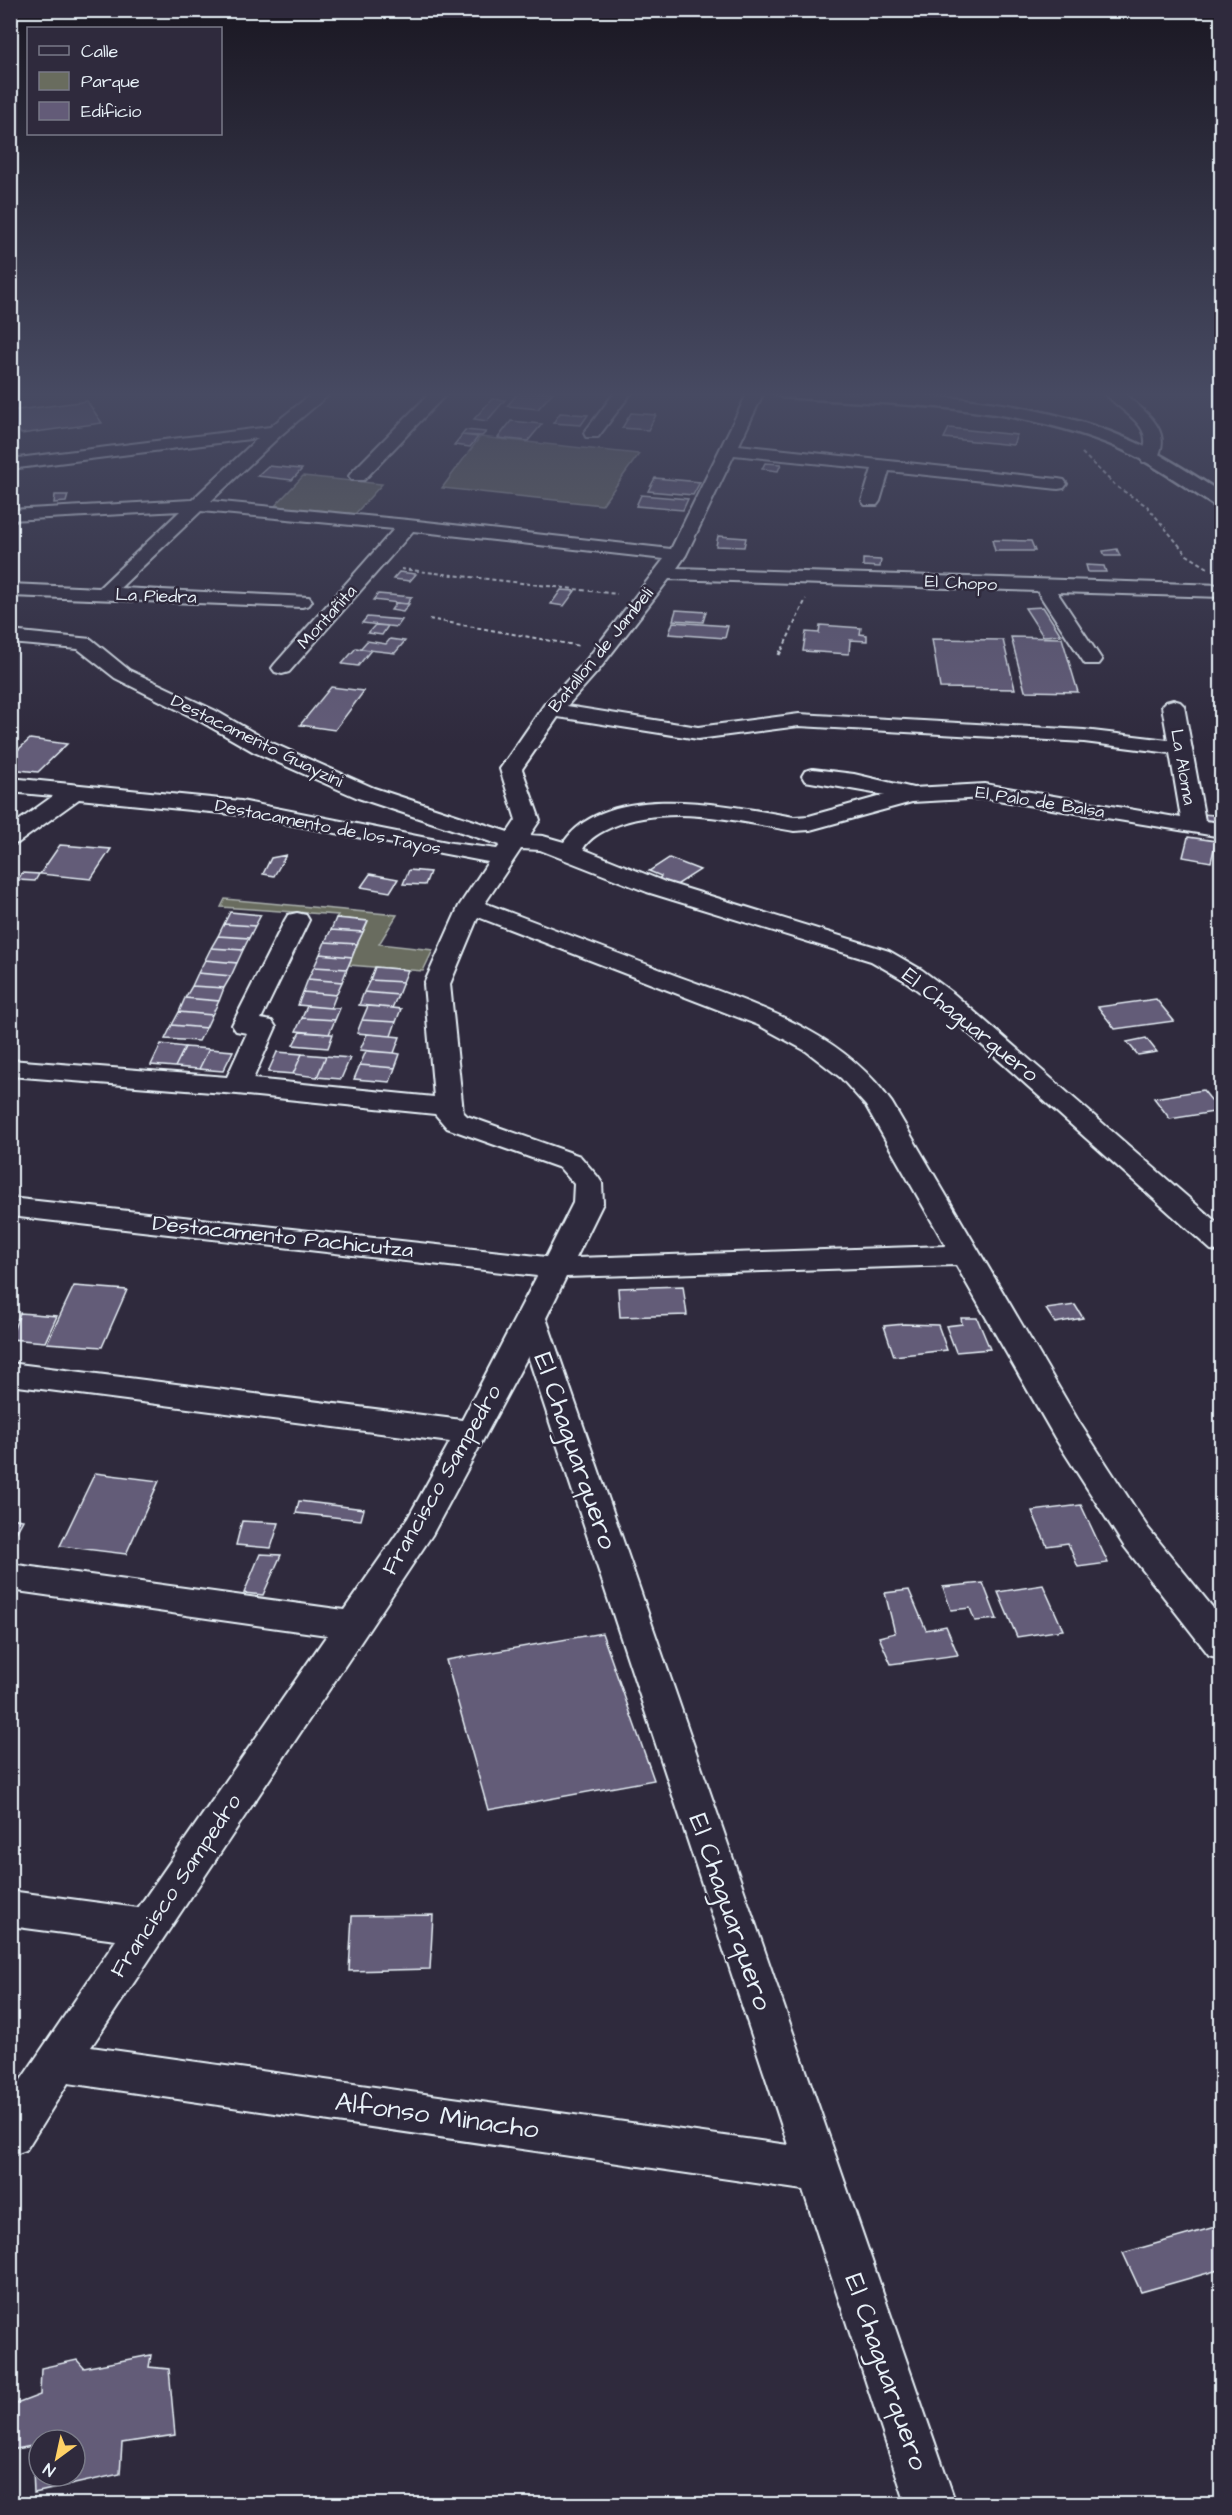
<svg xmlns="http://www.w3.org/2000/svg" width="1232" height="2515" font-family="'Architects Daughter',sans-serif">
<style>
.green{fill:#696c5e;stroke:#a8aeab;stroke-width:1.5}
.building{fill:#635b78;stroke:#e8f1f8;stroke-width:1.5;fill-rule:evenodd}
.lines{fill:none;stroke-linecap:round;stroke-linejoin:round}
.minor-casing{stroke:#e8f1f8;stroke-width:4}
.primary-casing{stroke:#e8f1f8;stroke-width:5}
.path-far1{stroke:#e8f1f8;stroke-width:2;stroke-dasharray:4 3;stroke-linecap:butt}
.path{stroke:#e8f1f8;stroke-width:3;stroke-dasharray:4.5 4;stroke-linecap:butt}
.minor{fill:#2f2a3d;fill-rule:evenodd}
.primary{fill:#2f2a3d;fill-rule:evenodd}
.rail{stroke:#e8f1f8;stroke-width:3;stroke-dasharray:5 3;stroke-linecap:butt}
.labels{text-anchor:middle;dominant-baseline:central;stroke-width:5;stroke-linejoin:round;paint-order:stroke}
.far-street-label{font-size:18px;fill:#e8f1f8;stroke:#2f2a3d}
.street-label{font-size:22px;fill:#e8f1f8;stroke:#2f2a3d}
.near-street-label{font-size:27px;fill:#e8f1f8;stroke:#2f2a3d}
</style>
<rect width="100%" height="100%" fill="#2f2a3d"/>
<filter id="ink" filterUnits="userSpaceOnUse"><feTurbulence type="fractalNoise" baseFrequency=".0167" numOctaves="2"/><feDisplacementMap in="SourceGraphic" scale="12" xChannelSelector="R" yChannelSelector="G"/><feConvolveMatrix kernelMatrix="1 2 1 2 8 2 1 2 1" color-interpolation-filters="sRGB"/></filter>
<g filter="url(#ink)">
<path class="green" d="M480,437L639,454L602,505L442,488Z
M303,476L382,484L355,514L275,506Z
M225,899L397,915L379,944L433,950L423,971L349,965L367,921L336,918L338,915L221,907Z"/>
<path class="building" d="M519,392H553L538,409L507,406Z
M492,399L505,400L487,421L474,419Z
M87,401L102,423L21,434L10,416V411Z
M560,413L588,415L581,425L553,423Z
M631,413L656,415L648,430L622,428Z
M511,421L542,424L528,441L498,438Z
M949,428L1017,435L1013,445L944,438Z
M465,430L486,432L482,436L461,435Z
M462,435L478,437L470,447L454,445Z
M765,463L781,464L778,471L762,469Z
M268,466L302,469L292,480L257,476Z
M655,478L700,482L693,495L648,491Z
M55,495H68L66,502L54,503Z
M641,495L688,499L683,510L636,506Z
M718,536L746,538L744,547L716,546Z
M992,540L1031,541L1035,551H995Z
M1117,549L1120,556H1105L1103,551Z
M863,559L881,560L880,567L863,566Z
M1086,565L1104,566L1106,572H1088Z
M399,572L416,574L410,581L393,579Z
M561,590L575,591L564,606L551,604Z
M378,594L412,597L407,604L373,600Z
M396,603L409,604L403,612L391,610Z
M1043,607L1061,635L1043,636L1025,608Z
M676,610L706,612L703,622L673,620Z
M367,617L402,620L397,627L362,623Z
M673,622L728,626L725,638L669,634Z
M375,625L388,626L382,635L368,633Z
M820,625L861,628L860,634L867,635V641L850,640L849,654L803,651L806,632L819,633Z
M1011,637L1062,638L1078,692L1025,691Z
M390,639L405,641L395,653L360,649L367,641L386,644Z
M932,639L1003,640L1015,689L940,688Z
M356,648L371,650L358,666L342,664Z
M331,687L364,691L335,730L300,725Z
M30,739L67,744L38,772L10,769V757Z
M1202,814L1214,815L1222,825L1203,826Z
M1188,837L1216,841L1211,862L1183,857Z
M60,845L111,849L91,879L40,874Z
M286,855L274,876L263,874L271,858Z
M669,858L700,870L672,888L657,882L661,876L649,871Z
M409,870L430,872L425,885L403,884Z
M22,873L39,874L35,881L18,880Z
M370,874L398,879L390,892L361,887Z
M230,912L261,915L255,926L224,924Z
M336,918L368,921L363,932L331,930Z
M224,924L255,926L249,938L218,936Z
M331,930L363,932L357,944L325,942Z
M218,936L249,938L243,950L211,948Z
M325,942L357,944L352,957L320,954Z
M211,948L243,950L237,963L205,960Z
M320,954L352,957L347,969L314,967Z
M205,960L237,963L231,976L198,973Z
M314,967L347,969L342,982L308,979Z
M375,967L408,970L403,982L370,980Z
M198,973L231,976L224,988L192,986Z
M308,979L342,982L336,995L303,992Z
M370,980L403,982L398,995L364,992Z
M192,986L224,988L219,1001L185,998Z
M303,992L336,995L331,1008L298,1005Z
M364,992L398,995L392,1008L359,1005Z
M185,998L219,1001L212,1015L179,1012Z
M1156,999L1174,1021L1115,1029L1098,1007Z
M307,1006L331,1008H340L335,1020L302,1018Z
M368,1006L392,1008L401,1009L396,1022L362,1020Z
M179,1012L212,1015L206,1028L172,1025Z
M302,1018L335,1020L329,1034L296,1031Z
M362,1020L396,1022L391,1036L357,1033Z
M172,1025L206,1028L199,1041L165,1039Z
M300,1032L329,1034H333L328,1048L293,1045Z
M367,1034L391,1036L400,1037L394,1053L360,1050Z
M1146,1038L1157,1052L1138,1055L1127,1042Z
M161,1044L185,1047L175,1067L151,1065Z
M185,1047L209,1049L199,1069L175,1067Z
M209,1049L233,1051L223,1071L199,1069Z
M366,1051L394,1053L400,1054L395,1068L360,1065Z
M277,1052L302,1054L293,1074L268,1072Z
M302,1054L326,1056L317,1077L293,1074Z
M326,1056L350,1058L341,1079L317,1077Z
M360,1065L395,1068L390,1082L354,1079Z
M1203,1090L1220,1111L1170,1119L1154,1098Z
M74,1286L127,1290L102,1347L47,1343Z
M683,1286L687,1315L620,1317L618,1288Z
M1075,1305L1083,1318L1055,1323L1046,1309Z
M20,1313L57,1316L45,1342L10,1339Z
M961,1318H977L990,1349L956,1352L946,1326L962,1324Z
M904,1324L938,1325L947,1350L894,1356L884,1326Z
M95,1473L159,1481L126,1554L60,1546Z
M299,1501L364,1509L361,1520L296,1513Z
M1081,1505L1108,1563L1078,1567L1068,1543L1047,1546L1032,1511Z
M10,1518L23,1520L10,1544Z
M242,1521L279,1523L271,1548L236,1545Z
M260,1554L281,1555L263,1595L244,1593Z
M983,1583L997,1619L975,1621L970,1608L951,1610L943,1587Z
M1043,1585L1063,1630L1017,1637L998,1592Z
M909,1590L926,1630L946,1626L958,1655L891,1664L879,1637L895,1633L885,1593Z
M602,1633L654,1780L488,1810L446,1660Z
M433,1915L430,1969L349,1971L352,1916Z
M1222,2225V2269L1141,2292L1123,2253Z
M151,2355L149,2367L169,2369L175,2435L122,2443L120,2474L34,2493L32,2446L11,2450V2406L40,2395L41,2368L77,2360L84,2368ZM39,2440H75V2476H39Z"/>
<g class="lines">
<g class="minor-casing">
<path id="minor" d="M314,392H332L281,435L211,501L408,520L671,549L748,392H764L739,445L1058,479L1064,480L1067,484L1064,488L1058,489L889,471L880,501L877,505H865L862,501L872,469L734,455L686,555L677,568L1222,585V597L1057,592L1102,660L1099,664H1085L1037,591L669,579L598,671L567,706L698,727L799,714L1084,730L1168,740L1162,706L1166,702L1173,700L1180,702L1184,706L1205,821L1222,823V837L985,798L912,802L810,830L794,831C735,821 669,803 612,827C601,832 589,838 583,849L665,882L889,951L922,970L954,994L1222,1227V1252L1211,1250L936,1004L904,980L871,961L647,892L540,850L521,849L485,903C545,926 604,948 664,971C745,1002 840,1027 892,1103L1079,1422L1148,1528L1222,1619V1659L1209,1655L1124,1546L1055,1438L956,1265L566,1277L546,1318L956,2504H906L803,2190L68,2083L26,2150L10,2156V2096L116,1940L10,1926V1891L138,1908L327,1635L10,1590V1564L344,1610L408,1518L450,1442L10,1385V1363L462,1420L537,1276L10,1216V1198L546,1257L573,1203L574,1184L560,1168L447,1128L435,1114L237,1094L10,1076V1060L227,1077L247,1033L236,1031L232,1025L285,920L288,915L297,913L306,915L309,920L261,1019L272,1021L276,1027L253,1079L434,1097L424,984L459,906L488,862L241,815L79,799L18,843L10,845V827L53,796L10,792V778L241,801L452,843L497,849L500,845L358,798L254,752L200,721L115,678L78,649L10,643V631L91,639L129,670L216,711L270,742L374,788L508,832L516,820L500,769L544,705L584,663L664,559L413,531L289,672L282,674L275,672L272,668L275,664L394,529L201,511L120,588L309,597L312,601L309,605L302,607L10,596V584L99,588L180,511L10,520V510L192,500L258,438L10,469V459L270,427ZM558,717L698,739L799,726L1084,742L1170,753L1181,818L985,784L913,788L854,774L813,769L805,771L802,776L805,781L885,795L809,816L794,817C731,806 608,779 564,842L543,836L530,835L540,820L522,769ZM478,917L758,1025L806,1051L841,1078L866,1106L946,1246L576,1258L603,1203L602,1183L598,1177L580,1156L467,1116L463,1112L450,984ZM528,1356L788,2145L91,2047L432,1535Z
M431,392H448L364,480H352L349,476L352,472Z
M615,392H632L598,437H586L584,433Z
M1104,392H1122C1144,411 1176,430 1155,462H1143L1140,458C1159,425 1121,414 1104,392Z"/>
</g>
<g class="primary-casing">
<path id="primary" d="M773,392C890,392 1013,392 1123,437C1158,451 1190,473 1222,493V508L1215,506C1181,484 1147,459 1109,444C1007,403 891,405 782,397Z"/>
</g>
<path class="path-far1" d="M1082,453L1117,487L1147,506L1187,555L1208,568
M401,569L617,594
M429,619L580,646
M782,650L806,599"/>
<path class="path" d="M779,655L782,648"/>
<use href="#minor" class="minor"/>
<use href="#primary" class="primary"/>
<path class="rail" d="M1212,392L1222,400"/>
</g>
</g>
<linearGradient id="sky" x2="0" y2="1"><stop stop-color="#1a1722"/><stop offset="0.53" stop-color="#474a62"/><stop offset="1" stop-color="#474a62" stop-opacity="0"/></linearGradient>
<rect width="1232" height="744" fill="url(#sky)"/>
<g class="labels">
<g class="far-street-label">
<text transform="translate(961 583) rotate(3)">El Chopo</text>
<text transform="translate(156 596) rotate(2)">La Piedra</text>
<text transform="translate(327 617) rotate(-48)">Montañita</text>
<text transform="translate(601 650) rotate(-51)">Batallon de Jambeli</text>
<text transform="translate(257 741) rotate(26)">Destacamento Guayzini</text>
<text transform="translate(1183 767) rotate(80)">La Aloma</text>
<text transform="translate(1040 802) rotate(9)">El Palo de Balsa</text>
<text transform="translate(328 827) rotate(11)">Destacamento de los Tayos</text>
</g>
<g class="street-label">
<text transform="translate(970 1025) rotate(39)">El Chaguarquero</text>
<text transform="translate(283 1237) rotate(6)">Destacamento Pachicutza</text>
<text transform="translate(442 1480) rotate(-60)">Francisco Sampedro</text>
<text transform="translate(176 1886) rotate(-56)">Francisco Sampedro</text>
</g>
<g class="near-street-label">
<text transform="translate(575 1451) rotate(71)">El Chaguarquero</text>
<text transform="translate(730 1912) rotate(71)">El Chaguarquero</text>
<text transform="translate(437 2116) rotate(8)">Alfonso Minacho</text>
<text transform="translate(886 2372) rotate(71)">El Chaguarquero</text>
</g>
</g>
<rect width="1232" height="2515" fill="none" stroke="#2f2a3d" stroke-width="36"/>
<rect x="18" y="18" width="1196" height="2479" fill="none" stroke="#e8f1f8" stroke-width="2" filter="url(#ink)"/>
<rect x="27" y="27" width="195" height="108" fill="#2f2a3d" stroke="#797a88" stroke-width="1.5"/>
<rect x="39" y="46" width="30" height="9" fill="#2f2a3d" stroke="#797a88" stroke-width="1.5"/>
<text x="81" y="57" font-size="18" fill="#e8f1f8">Calle</text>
<rect x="39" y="72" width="30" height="18" fill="#696c5e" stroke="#797a88" stroke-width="1.5"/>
<text x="81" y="87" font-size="18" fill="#e8f1f8">Parque</text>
<rect x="39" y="102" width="30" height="18" fill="#635b78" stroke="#797a88" stroke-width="1.5"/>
<text x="81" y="117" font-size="18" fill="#e8f1f8">Edificio</text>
<g transform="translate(57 2458) rotate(213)"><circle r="28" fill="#2f2a3d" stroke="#797a88" stroke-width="1.5"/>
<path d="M0-4.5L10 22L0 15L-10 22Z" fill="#ffd166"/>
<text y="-9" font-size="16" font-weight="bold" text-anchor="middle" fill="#e8f1f8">N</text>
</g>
</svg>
